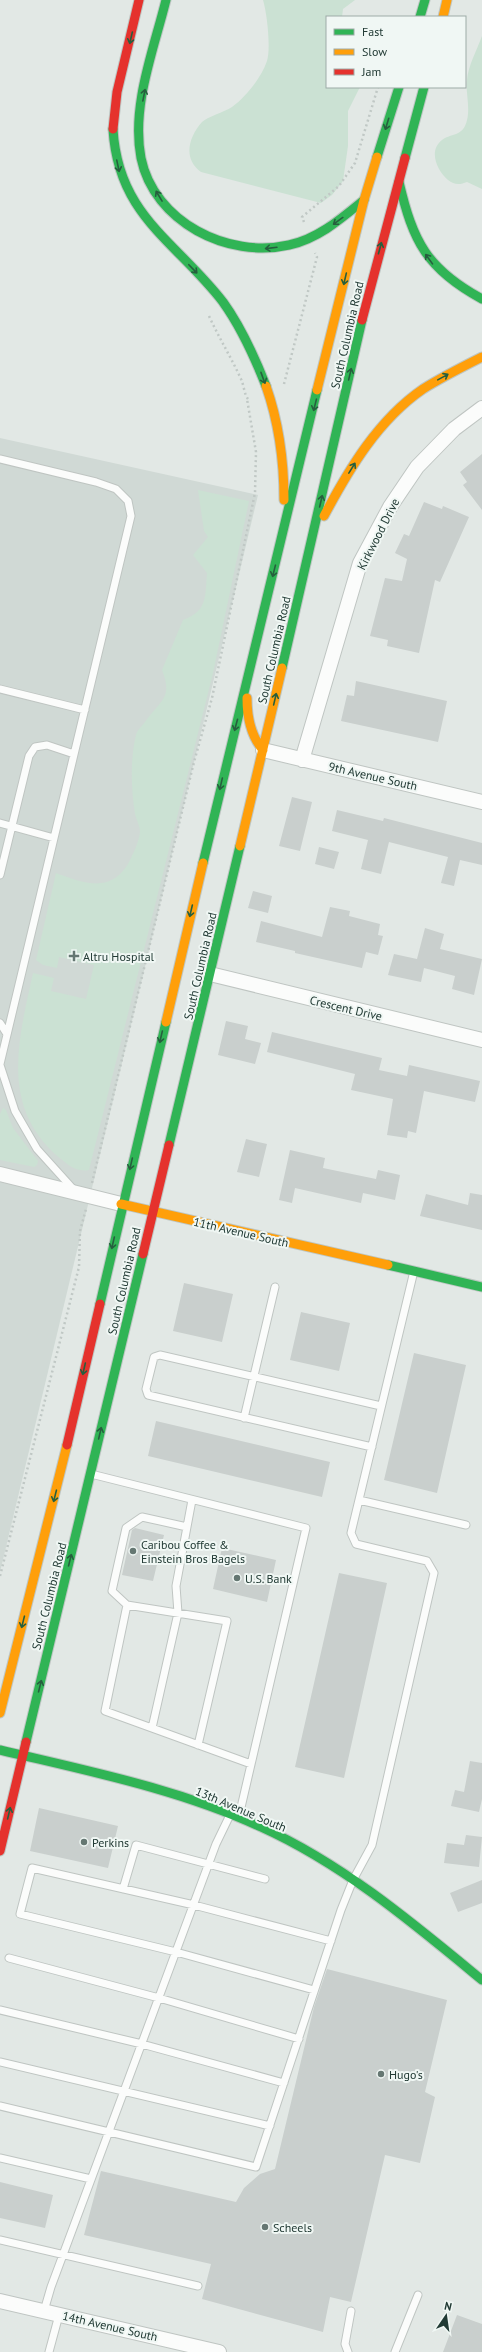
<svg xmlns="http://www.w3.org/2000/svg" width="482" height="2352" font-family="'PT Sans',sans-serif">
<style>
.built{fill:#d0d9d5}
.green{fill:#cbe1d3}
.building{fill:#c9cfcd}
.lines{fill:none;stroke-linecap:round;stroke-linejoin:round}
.lane-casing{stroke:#bfc5c2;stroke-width:9}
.street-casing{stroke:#bfc5c2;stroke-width:16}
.fast-casing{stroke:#bec6c3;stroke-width:11}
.slow-casing{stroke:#bec6c3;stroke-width:11}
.jam-casing{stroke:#bec6c3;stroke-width:11}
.path{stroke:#c0c8c5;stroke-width:2.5;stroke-dasharray:2 3;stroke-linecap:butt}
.lane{stroke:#fbfcfb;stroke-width:7}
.street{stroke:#fbfcfb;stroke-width:14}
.fast{stroke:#30b455;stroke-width:9}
.slow{stroke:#ff9f0a;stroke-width:9}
.jam{stroke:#e5322d;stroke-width:9}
.oneway{stroke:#265f3e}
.poi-dot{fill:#657772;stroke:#f0f7f4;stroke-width:1.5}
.labels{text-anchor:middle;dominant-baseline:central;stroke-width:4;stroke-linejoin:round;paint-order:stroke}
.street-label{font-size:12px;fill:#213a34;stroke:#f0f7f4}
.poi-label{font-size:12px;fill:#213a34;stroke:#f0f7f4;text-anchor:start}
</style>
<rect width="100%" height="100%" fill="#e2e8e5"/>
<path class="built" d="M0,438L258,495L0,1572Z"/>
<path class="green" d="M263,0H355L343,9L342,17H327V87H360L348,111V146L343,181L332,195L321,203L201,172C183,159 188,138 202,122C207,117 224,112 232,107C246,97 261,78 267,61C271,48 267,13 263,0Z
M482,36V189L467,182C460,185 454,185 448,180C437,170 428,151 442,140C450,134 460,136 465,126C472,112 465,92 467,80C468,66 477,50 482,36Z
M198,490L249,501L213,673L89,1170C75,1173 65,1162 55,1154C0,1103 19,1038 33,973L54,978L51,991L86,999L94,965L59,957L57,968L43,965L36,960L56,873C85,884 113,894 130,860C134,852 139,841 140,832C140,826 136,819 135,814C131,789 130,759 136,735C137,730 142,726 145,722C161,700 173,698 162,670L183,620C208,611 205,596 207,573L193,555L208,537L204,531Z
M3,1108L6,1110L13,1128L38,1161L37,1165L34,1167L0,1160V1114Z"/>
<path class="building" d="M482,454V510L463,485L467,482L460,472Z
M424,502L442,509L443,506L469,517L440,582L435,580L419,653L387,646L388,640L370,636L385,578L402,581L407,559L395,553L404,534L409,536Z
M356,681L447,701L438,742L341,721L347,695L354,696Z
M292,797L312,802L300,851L279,846Z
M337,810L383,821L384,818L482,843V865L460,860L454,886L441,883L448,857L389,842L381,874L361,869L368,840L332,831Z
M319,847L339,852L334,869L315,864Z
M253,891L272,896L268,913L248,908Z
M330,907L350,911L349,916L380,924L378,935L383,936L378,955L366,952L362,968L295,953V951L256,942L261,921L322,937Z
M425,928L444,934L440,949L482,959L474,995L452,989L455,976L424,968L421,982L388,975L394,954L417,959Z
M226,1021L248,1026L245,1039L261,1043L255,1064L218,1055Z
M272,1032L382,1058L379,1070L407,1076L409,1065L480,1081L475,1102L424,1091L416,1133L408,1131L407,1138L387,1135L393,1099L351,1090L355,1074L267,1052Z
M246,1139L267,1144L259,1177L237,1172Z
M290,1150L325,1158L323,1168L376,1179L378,1170L400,1175L395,1200L363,1193L361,1203L295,1188L292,1203L279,1200Z
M470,1193L482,1195V1230L420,1216L426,1194L468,1205Z
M184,1283L233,1294L222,1342L173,1331Z
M301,1312L350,1323L339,1371L290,1360Z
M414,1353L466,1365L437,1493L384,1480Z
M156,1421L330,1462L322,1497L148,1456Z
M135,1528L164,1535L153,1581L122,1575L132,1530Z
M222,1548L276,1560L267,1602L213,1589Z
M339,1573L387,1583L344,1778L295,1767Z
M470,1761L482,1763V1799L479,1812L451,1806L455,1790L464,1792Z
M39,1808L118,1826L108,1868L30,1851Z
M466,1835L482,1837L479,1867L444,1863L447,1843L464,1845Z
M482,1880V1903L458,1912L450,1893Z
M327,1969L447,2000L425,2092L435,2097L420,2163L385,2155L351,2302L330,2297L323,2332L202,2299L211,2264L84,2235L101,2171L236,2202L244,2188L260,2174L275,2169L314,2007Z
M0,2182L53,2195L45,2228L0,2218Z
M457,2315L482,2324V2352H443Z"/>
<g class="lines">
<g class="lane-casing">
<path id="lane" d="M0,459L96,482L116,489L128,501L131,516L0,1064
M0,689L85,710
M0,823L54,838
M0,875L29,756L35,747L47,745L74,754
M0,1023L7,1034
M0,1065L15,1111L37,1149L74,1190
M244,1418L275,1287
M372,1447L148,1395L146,1389L154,1357L160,1355L381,1406
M91,1474L306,1528L239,1816
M359,1500L466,1525
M187,1527L142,1517L126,1528L112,1591L127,1605L105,1711L251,1764
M127,1605L227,1621L198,1745
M152,1728L178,1613L176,1586L192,1500
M123,1889L136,1845L265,1879
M9,1958L159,1998L299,2039
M314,1990L176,1952L20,1914L32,1868L194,1905L331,1941
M0,2010L142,2044L284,2083
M0,2062L270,2126
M0,2106L256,2167L341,1910L353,1880L372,1845L434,1573L427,1561L356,1544L351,1533L414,1271
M0,2158L91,2179
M0,2240L198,2286
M44,2311L51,2287L216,1844L230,1815
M49,2352L59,2315
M348,2352L345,2344L351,2311
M395,2352L418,2295"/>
</g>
<g class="street-casing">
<path id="street" d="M263,750L482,802
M302,760L360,563L390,507L417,467L454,429L482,408
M210,974L482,1040
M0,1174L121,1204
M0,2301L219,2352"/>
</g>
<g class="fast-casing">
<path id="fast" d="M166,0C154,49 131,106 141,158C154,222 228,259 289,245C318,239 342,218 364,200
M420,17L425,0
M113,129C118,216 176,241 223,302C241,327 255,358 266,386
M377,157L399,87
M405,158L424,87
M399,182C413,242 427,269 482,299
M282,668L362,320
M203,863L317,390
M169,1145L240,846
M388,1265L482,1287
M100,1304L166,1022
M26,1742L143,1254
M0,1750C88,1771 179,1789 261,1827C343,1864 413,1923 482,1980"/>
</g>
<g class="slow-casing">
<path id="slow" d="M443,17L447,0
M266,386C279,423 284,461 284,500
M317,390L364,200L377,157
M324,516C349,469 378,420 423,389C442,377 462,367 482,357
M247,698C247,717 250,735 263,750
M240,846L282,668
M166,1022L203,863
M121,1204L388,1265
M0,1713L67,1445"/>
</g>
<g class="jam-casing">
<path id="jam" d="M113,129L117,92L139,0
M362,320L405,158
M143,1254L169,1145
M67,1445L100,1304
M0,1851L26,1742"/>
</g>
<path class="path" d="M304,222L302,217L339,186L355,163L378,87
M209,316C219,338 231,357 241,379C244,385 244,394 248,399
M284,384L317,257L315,253
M92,1183L194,762L212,698L255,493L256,452L247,399
M0,1576L79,1267L80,1231L86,1209"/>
<use href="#lane" class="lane"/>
<use href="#street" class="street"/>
<use href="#fast" class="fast"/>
<use href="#slow" class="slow"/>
<use href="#jam" class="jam"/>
</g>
<defs><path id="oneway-shaft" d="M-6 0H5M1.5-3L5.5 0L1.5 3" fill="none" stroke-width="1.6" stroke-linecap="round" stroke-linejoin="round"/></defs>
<g class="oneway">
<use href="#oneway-shaft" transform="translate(131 38) rotate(103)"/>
<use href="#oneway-shaft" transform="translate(144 95) rotate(-79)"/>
<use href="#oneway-shaft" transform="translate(387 124) rotate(107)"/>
<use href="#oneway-shaft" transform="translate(118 166) rotate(78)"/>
<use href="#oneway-shaft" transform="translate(159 196) rotate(-121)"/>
<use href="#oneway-shaft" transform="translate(338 221) rotate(144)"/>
<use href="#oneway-shaft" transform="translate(271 248) rotate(173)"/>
<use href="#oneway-shaft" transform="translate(380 248) rotate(-75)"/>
<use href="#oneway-shaft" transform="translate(429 259) rotate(-126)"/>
<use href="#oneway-shaft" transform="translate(193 269) rotate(46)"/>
<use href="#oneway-shaft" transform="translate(345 279) rotate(103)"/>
<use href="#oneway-shaft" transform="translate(350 374) rotate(-77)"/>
<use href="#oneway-shaft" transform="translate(443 377) rotate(-29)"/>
<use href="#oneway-shaft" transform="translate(263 378) rotate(70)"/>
<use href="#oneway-shaft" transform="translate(315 405) rotate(104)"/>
<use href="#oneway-shaft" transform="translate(352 468) rotate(-58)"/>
<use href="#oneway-shaft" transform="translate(321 501) rotate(-77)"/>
<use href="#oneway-shaft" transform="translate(274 571) rotate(104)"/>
<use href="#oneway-shaft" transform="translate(275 699) rotate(-77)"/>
<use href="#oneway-shaft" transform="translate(236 725) rotate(105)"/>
<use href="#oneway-shaft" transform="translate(221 784) rotate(103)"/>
<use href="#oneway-shaft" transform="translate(191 911) rotate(103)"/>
<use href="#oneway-shaft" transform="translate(161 1037) rotate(103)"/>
<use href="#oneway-shaft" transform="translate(131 1164) rotate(103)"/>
<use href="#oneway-shaft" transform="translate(113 1243) rotate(103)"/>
<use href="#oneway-shaft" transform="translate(84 1369) rotate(103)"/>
<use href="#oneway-shaft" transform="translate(100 1433) rotate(-77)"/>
<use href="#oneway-shaft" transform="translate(55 1496) rotate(104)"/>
<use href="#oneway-shaft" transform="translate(70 1560) rotate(-76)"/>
<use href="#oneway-shaft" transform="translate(23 1622) rotate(104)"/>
<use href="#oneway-shaft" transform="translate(40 1686) rotate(-76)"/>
<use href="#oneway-shaft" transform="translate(9 1813) rotate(-77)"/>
</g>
<g class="poi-dot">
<path d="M72 950h4v4h4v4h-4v4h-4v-4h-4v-4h4z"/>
<circle cx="133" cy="1551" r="4"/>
<circle cx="237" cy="1578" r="4"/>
<circle cx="84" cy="1842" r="4"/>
<circle cx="381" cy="2074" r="4"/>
<circle cx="265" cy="2227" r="4"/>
</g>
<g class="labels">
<g class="street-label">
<text transform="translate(347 335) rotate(-77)">South Columbia Road</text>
<text transform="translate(378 534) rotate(-63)">Kirkwood Drive</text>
<text transform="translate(274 650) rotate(-77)">South Columbia Road</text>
<text transform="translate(373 776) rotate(13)">9th Avenue South</text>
<text transform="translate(200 966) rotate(-77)">South Columbia Road</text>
<text transform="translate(346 1008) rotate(13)">Crescent Drive</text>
<text transform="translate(241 1232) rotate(13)">11th Avenue South</text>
<text transform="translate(124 1281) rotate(-77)">South Columbia Road</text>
<text transform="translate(49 1596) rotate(-76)">South Columbia Road</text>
<text transform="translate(241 1809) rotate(23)">13th Avenue South</text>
<text transform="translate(110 2326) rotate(13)">14th Avenue South</text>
</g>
<g class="poi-label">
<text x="83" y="956">Altru Hospital</text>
<text x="141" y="1544">Caribou Coffee &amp;<tspan x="141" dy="14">Einstein Bros Bagels</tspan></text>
<text x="245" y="1578">U.S. Bank</text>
<text x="92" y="1842">Perkins</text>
<text x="389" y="2074">Hugo's</text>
<text x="273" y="2227">Scheels</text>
</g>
</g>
<rect x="326" y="16" width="140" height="72" fill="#f0f7f4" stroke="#9daba7"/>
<rect x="334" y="29" width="20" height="6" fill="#30b455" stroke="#9daba7"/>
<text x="362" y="36" font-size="12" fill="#213a34">Fast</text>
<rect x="334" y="49" width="20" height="6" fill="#ff9f0a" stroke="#9daba7"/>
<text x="362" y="56" font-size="12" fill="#213a34">Slow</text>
<rect x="334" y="69" width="20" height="6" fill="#e5322d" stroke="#9daba7"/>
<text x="362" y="76" font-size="12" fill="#213a34">Jam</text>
<g transform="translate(446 2316) rotate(13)" stroke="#f0f7f4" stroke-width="3" paint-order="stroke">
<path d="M0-3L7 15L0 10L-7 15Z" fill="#213a34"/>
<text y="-6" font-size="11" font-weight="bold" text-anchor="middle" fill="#213a34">N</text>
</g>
</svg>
